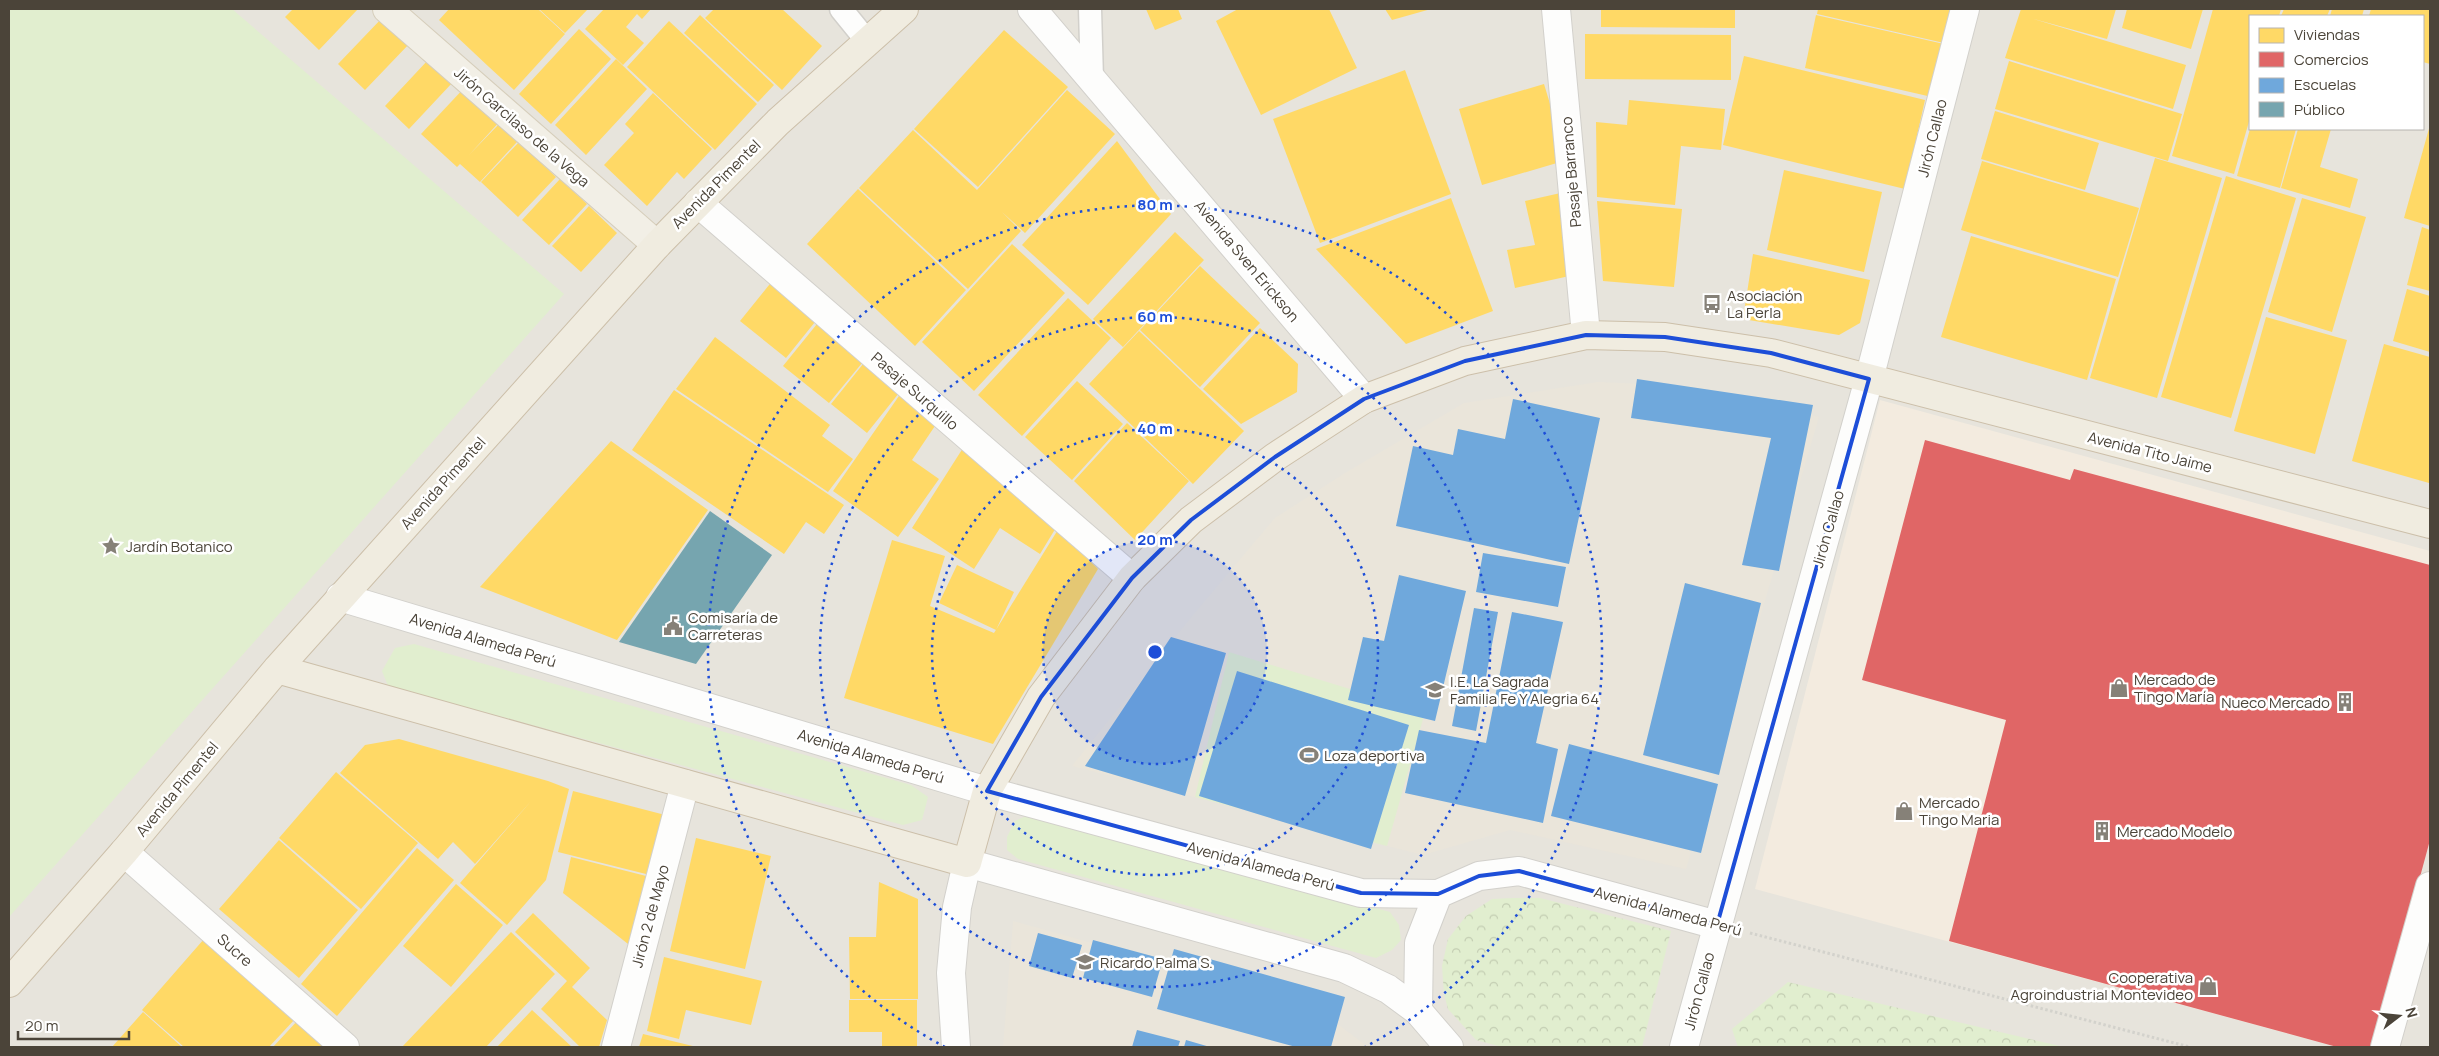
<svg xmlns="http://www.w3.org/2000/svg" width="2439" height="1056" font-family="Manrope,sans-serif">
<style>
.residential{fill:#e7e4dc;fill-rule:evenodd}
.commercial{fill:#f3ebdf}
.education{fill:#eae5da}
.forest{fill:url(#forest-crowns)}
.garden{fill:#e1eecf}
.homes{fill:#ffd966}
.shops{fill:#e06666}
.schools{fill:#6fa8dc}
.public{fill:#76a5af}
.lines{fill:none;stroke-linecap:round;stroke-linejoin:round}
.service-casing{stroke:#d2d0cb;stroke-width:25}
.minor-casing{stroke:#d2d0cb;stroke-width:30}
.tertiary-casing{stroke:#d2d0cb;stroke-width:30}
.primary-casing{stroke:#d6cebb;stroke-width:30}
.trunk-casing{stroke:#ccbfa9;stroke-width:30}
.path{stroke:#d3d2cc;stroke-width:3;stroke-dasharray:2.5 2.5;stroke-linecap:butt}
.service{stroke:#fdfdfc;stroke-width:22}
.minor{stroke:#fdfdfc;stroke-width:28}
.tertiary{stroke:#fdfdfc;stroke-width:28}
.primary{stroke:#f2efe6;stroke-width:28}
.trunk{stroke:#f0ece0;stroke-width:28}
.marked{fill:none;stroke:#1d4ed8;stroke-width:4;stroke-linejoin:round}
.ring{fill:none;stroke:#1d4ed8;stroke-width:2.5;stroke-dasharray:2.5 5}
.labels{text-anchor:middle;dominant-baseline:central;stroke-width:5;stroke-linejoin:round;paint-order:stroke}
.street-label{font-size:15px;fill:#4b4439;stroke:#fff}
.poi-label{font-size:15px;fill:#4b4439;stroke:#fff;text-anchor:start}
.centre{fill:#1d4ed8;stroke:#fff;stroke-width:2.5}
.ring-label{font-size:15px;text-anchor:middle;font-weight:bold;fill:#1d4ed8;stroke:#fff;stroke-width:5;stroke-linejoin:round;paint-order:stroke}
</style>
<defs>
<pattern id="forest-crowns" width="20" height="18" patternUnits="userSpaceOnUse" patternTransform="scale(1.25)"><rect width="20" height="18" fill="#e1eecf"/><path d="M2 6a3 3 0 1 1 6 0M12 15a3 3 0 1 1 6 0" fill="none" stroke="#c3cdb2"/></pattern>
</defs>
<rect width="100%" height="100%" fill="#f4f2ee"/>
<path class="residential" d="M9,9H2430V1047H9ZM2250,16H2423V129H2250Z"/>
<path class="commercial" d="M1880,400L2430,551V825L2374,1047H2337L1755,889Z"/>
<path class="education" d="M1598,382L1691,386L1819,417L1686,869L1510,830L1423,855L1072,766L1193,615L1275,518L1345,473L1464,403Z
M1013,921L1311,1004L1368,1047H1003Z"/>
<path class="forest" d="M1513,898H1540L1671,931L1642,1047H1502L1476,1040L1448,1009L1444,994L1442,966L1448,939L1466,916L1492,899Z
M1788,982L2064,1047H1738L1732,1029Z"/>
<path class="garden" d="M9,9H232L564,294L9,917Z
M414,644L911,785L928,797L922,820L903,825L388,686L382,671L395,648Z
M1229,652L1425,712L1387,846L1195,797Z
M1031,814L1390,912L1399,925L1401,940L1392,950L1376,958L1018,859L1007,850V837L1015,821Z"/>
<path class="homes" d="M293,9H358L319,50L285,17Z
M449,9H538L565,34L514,90L489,67L508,47L489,67L439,20Z
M539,9H588L565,33Z
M604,9H651L642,19L637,14L626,27L644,43L623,65L585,29Z
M714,9H782L822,46L782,90L705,18Z
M1146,9H1178L1182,19L1155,30Z
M1238,9H1329L1357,68L1261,115L1216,21Z
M1385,9H1431L1392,20Z
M1601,9H1735V28L1601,27Z
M1818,9H1951L1944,43L1817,14Z
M2021,9H2116L2107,39L2027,17L2186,65L2173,109L2005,58Z
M2127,9H2203L2191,49L2122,28Z
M2213,9H2281L2279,16H2250V118L2234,174L2172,156Z
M2284,9H2330L2327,16H2281Z
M2332,9H2364L2362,16H2330Z
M2371,9H2430V64L2423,62V16H2369Z
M700,15L774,85L758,102L684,33Z
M1816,15L1944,44L1932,97L1805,68Z
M383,17L410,43L365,90L338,64Z
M669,21L757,104L715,150L627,67Z
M579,29L611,59L551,124L519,94Z
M1004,30L1068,87L978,187L914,129Z
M1585,34L1731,35V80L1585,79Z
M1744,56L1925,100L1905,189L1723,145Z
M616,59L647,89L586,155L555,125Z
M428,60L453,82L409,129L385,106Z
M2009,61L2182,114L2168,161L1995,109Z
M1405,70L1451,194L1320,243L1273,119Z
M1544,84L1567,160L1482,185L1459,109Z
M466,86L502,119L469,155L499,124L517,142L480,182L460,164L457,167L421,134Z
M1067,90L1115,134L1025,233L1002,212L1021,231L968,289L859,188L913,130L977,190Z
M653,93L712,149L684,179L677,172L647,206L604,165L634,133L625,124Z
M1629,100L1725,109L1721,150L1681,146L1675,205L1597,197L1596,122L1627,125Z
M1995,111L2099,143L2085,190L1981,159Z
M2430,125V226L2404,218Z
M2250,129H2296L2280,188L2237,176Z
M2298,129H2331L2320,167L2358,179L2350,208L2281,188Z
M1117,141L1171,214L1088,305L1022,245Z
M519,142L556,177L518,217L481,182Z
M2155,158L2222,178L2157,398L2090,378Z
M1982,161L2139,208L2118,277L1961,230Z
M1784,170L1882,192L1864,272L1767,250Z
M2226,176L2296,198L2231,418L2161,397Z
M560,179L587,204L549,245L522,220Z
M858,189L966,290L915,346L807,244Z
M1565,192L1574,275L1515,288L1507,250L1535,245L1525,201Z
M1451,198L1493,311L1406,344L1316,249Z
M2302,198L2366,217L2332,332L2268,312Z
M1597,201L1682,209L1674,287L1603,281Z
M589,206L617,233L581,272L552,246Z
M2422,227L2430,230V291L2407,285Z
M1175,232L1204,260L1123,347L1093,319Z
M1971,236L2116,279L2087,380L1941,337Z
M1012,244L1065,293L974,391L922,342Z
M1753,254L1870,280L1860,323L1839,335L1743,319Z
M1200,266L1260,323L1200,387L1140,330Z
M773,280L819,317L786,358L740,321Z
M2407,289L2430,296V352L2393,341Z
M1068,298L1111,338L1022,436L978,395Z
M2266,317L2347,340L2315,454L2234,431Z
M821,319L867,357L829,403L783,366Z
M1260,328L1298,364L1297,392L1241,424L1203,389Z
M1139,331L1244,431L1193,484L1089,384Z
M715,337L830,425L822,436L853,459L828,492L676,389Z
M2384,344L2430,357L2429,483L2352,461Z
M867,359L903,388L867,433L831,404Z
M1077,381L1123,424L1072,480L1025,437Z
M674,390L844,505L824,534L806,522L784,554L632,450Z
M901,393L939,420L912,460L939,479L898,537L833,491Z
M1127,423L1189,481L1135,540L1074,481Z
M611,441L708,510L617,640L480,587Z
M963,448L1057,526L1040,554L1000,528L974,569L912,528Z
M1059,528L1098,569L993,744L844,698L892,540L945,556L930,606L994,633Z
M957,565L1014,592L996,630L939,603Z
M399,739L548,781L569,789L546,880L507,925L460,883L532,800L475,864L453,842L438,859L340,773L365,745Z
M336,772L418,843L361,909L279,838Z
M573,791L669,816L654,876L558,852Z
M696,838L771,856L745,969L670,951Z
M279,840L358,910L299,978L219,909Z
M417,848L454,880L337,1016L301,984Z
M571,857L658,879L637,951L563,893Z
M879,882L918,899V999H850L849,937H876Z
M456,884L503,925L451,987L403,946Z
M533,913L590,968L572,987L607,1020L599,1047H580L541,1009L567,981L515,932Z
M511,932L555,974L486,1047H402Z
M204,939L295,1019L269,1047H184L142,1010Z
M664,957L762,981L751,1025L686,1010L679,1039L647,1031Z
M849,1000H917V1047H882V1032H849Z
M532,1010L572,1047H497Z
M143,1012L182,1047H112Z
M299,1019L331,1047H273Z
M643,1034L697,1047H639Z"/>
<path class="shops" d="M1925,440L2070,480L2074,469L2430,565V840L2374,1047H2337L1949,941L2006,720L1862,680Z"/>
<path class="schools" d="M1637,379L1813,405L1779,571L1742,565L1771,438L1631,418Z
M1513,399L1600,418L1569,564L1396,526L1413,446L1453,455L1458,429L1505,439Z
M1483,553L1566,567L1558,607L1476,592Z
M1399,575L1466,591L1435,721L1348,700L1363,637L1384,641Z
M1685,583L1761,603L1719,775L1643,755Z
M1474,608L1498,612L1476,731L1452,726Z
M1512,612L1563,622L1536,743L1558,749L1543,823L1405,793L1419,730L1486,743Z
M1171,637L1226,653L1185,796L1085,766Z
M1237,671L1409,725L1371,849L1199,796Z
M1569,744L1718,784L1701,853L1551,816Z
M1038,933L1082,945L1072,978L1029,966Z
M1093,940L1163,959L1152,997L1083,978Z
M1174,949L1345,997L1331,1047H1296L1157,1009Z
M1137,1030L1180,1041L1178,1047H1132Z
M1186,1040L1210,1047H1184Z"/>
<path class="public" d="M710,511L772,555L696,664L619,642Z"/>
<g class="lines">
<g class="service-casing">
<path id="service" d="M841,9L867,41
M1090,9L1092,79"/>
</g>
<g class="minor-casing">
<path id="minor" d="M1556,9L1586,335
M698,203L1132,578
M124,852L345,1047
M616,1047L685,784
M2385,1047L2430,886"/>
</g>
<g class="tertiary-casing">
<path id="tertiary" d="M1032,9L1364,399
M340,597L987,791L1361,893L1438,894L1479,876L1519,871L1717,925
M1418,1011L1419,943L1438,894
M956,1047L951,973L957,907L967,863L1344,968L1388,989L1418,1011L1449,1047
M1684,1047L1869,379L1965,9"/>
</g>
<g class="primary-casing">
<path id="primary" d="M387,9L657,245"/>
</g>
<g class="trunk-casing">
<path id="trunk" d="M277,669L967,863L987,791L1041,697L1132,578L1191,520L1275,457L1364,399L1465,361L1586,335L1665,337L1771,353L2430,524
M9,983L124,852L277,669L657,245L778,122L904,9"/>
</g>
<path class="path" d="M1750,933L2190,1047"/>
<use href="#service" class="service"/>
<use href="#minor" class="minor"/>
<use href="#tertiary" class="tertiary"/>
<use href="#primary" class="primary"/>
<use href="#trunk" class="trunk"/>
</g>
<path class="marked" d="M1586,335L1665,337L1771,353L1869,379L1717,925L1519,871L1479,876L1438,894L1361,893L987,791L1041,697L1132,578L1191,520L1275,457L1364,399L1465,361Z"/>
<circle cx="1155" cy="652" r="112" fill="#1d4ed8" fill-opacity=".12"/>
<g class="ring">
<circle cx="1155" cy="652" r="112"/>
<circle cx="1155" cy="652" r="223"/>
<circle cx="1155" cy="652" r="335"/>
<path d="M945 1047A447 447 0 1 1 1365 1047"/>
</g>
<defs>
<g id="bus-bare" transform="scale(1.5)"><path d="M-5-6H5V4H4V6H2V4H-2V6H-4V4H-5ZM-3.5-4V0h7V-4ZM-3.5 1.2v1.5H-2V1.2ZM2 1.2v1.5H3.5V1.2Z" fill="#868178" stroke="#fff" stroke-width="2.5" paint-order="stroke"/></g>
<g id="sight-bare" transform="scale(1.5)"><path d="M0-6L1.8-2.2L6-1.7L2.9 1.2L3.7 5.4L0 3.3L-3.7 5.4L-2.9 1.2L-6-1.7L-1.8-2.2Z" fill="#868178" stroke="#fff" stroke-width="2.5" paint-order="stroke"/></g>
<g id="civic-bare" transform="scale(1.5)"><path d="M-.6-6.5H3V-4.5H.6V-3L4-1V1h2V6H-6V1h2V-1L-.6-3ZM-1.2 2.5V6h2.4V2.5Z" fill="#868178" stroke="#fff" stroke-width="2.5" paint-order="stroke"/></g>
<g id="shop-bare" transform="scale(1.5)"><path d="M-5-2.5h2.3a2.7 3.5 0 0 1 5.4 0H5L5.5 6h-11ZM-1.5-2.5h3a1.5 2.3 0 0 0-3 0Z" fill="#868178" stroke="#fff" stroke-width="2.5" paint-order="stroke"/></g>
<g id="school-bare" transform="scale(1.5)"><path d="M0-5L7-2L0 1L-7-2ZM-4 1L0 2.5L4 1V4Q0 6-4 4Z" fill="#868178" stroke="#fff" stroke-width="2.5" paint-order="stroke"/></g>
<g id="building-bare" transform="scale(1.5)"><path d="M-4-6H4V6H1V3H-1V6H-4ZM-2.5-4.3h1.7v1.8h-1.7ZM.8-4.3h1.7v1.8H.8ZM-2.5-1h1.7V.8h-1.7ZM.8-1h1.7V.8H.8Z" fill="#868178" stroke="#fff" stroke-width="2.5" paint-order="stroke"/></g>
<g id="stadium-bare" transform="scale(1.5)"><path d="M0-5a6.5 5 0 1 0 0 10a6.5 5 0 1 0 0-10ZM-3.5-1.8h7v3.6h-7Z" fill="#868178" stroke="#fff" stroke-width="2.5" paint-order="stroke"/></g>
</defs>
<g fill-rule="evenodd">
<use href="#bus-bare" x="1712" y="304"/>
<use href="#sight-bare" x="111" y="546"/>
<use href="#civic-bare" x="673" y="626"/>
<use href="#shop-bare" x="2119" y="688"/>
<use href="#school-bare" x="1435" y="690"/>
<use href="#building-bare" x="2345" y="702"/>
<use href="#stadium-bare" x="1309" y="755"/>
<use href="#shop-bare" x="1904" y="811"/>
<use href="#building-bare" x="2102" y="831"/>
<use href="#school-bare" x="1085" y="962"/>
<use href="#shop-bare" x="2208" y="986"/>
</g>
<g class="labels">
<g class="street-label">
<text transform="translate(522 127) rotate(41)">Jirón Garcilaso de la Vega</text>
<text transform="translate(1932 138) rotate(-76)">Jirón Callao</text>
<text transform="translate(1571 172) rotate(-95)">Pasaje Barranco</text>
<text transform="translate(716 184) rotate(-45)">Avenida Pimentel</text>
<text transform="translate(1247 261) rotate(50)">Avenida Sven Erickson</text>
<text transform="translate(915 391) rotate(41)">Pasaje Surquillo</text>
<text transform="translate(2150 452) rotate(14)">Avenida Tito Jaime</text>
<text transform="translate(443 483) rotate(-48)">Avenida Pimentel</text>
<text transform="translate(1828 529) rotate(-74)">Jirón Callao</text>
<text transform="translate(483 640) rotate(17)">Avenida Alameda Perú</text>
<text transform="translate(871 756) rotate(17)">Avenida Alameda Perú</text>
<text transform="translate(177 789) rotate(-50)">Avenida Pimentel</text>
<text transform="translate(1261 866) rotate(15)">Avenida Alameda Perú</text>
<text transform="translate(1668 911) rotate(15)">Avenida Alameda Perú</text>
<text transform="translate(650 916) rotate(-75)">Jirón 2 de Mayo</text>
<text transform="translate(235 950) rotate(41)">Sucre</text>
<text transform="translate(1699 991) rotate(-75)">Jirón Callao</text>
</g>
<g class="poi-label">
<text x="1727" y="295">Asociación<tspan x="1727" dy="17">La Perla</tspan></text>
<text x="126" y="546">Jardín Botanico</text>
<text x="688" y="617">Comisaría de<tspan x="688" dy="17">Carreteras</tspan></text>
<text x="2134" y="679">Mercado de<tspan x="2134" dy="17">Tingo María</tspan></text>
<text x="1450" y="681">I.E. La Sagrada<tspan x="1450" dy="17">Familia Fe Y Alegria 64</tspan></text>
<text x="2330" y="702" text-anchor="end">Nueco Mercado</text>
<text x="1324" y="755">Loza deportiva</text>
<text x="1919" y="802">Mercado<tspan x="1919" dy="17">Tingo Maria</tspan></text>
<text x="2117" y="831">Mercado Modelo</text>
<text x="1100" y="962">Ricardo Palma S.</text>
<text x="2193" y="977" text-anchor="end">Cooperativa<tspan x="2193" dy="17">Agroindustrial Montevideo</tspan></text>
</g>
</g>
<circle cx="1155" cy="652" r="8" class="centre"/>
<g class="ring-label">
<text x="1155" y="210">80 m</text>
<text x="1155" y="322">60 m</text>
<text x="1155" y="434">40 m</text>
<text x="1155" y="545">20 m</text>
</g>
<rect width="2439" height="1056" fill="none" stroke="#4b4439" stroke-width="20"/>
<rect x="2249" y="15" width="175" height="115" fill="#ffffff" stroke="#b7b4b0"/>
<rect x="2259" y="28" width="25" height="15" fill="#ffd966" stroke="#b7b4b0"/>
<text x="2294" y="40" font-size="15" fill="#4b4439">Viviendas</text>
<rect x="2259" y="52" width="25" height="15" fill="#e06666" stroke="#b7b4b0"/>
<text x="2294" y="65" font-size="15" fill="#4b4439">Comercios</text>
<rect x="2259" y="78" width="25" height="15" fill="#6fa8dc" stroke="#b7b4b0"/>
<text x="2294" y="90" font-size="15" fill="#4b4439">Escuelas</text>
<rect x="2259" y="102" width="25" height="15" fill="#76a5af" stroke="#b7b4b0"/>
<text x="2294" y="115" font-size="15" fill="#4b4439">Público</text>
<g transform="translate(2399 1016) rotate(74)" stroke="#ffffff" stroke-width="4" paint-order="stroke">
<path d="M0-4L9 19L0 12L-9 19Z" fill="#4b4439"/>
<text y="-8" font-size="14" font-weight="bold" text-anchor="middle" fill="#4b4439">N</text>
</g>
<path d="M18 1031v8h111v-8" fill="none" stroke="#4b4439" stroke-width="2.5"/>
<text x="25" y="1031" font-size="15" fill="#4b4439" stroke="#ffffff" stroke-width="4" paint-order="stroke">20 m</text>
</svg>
